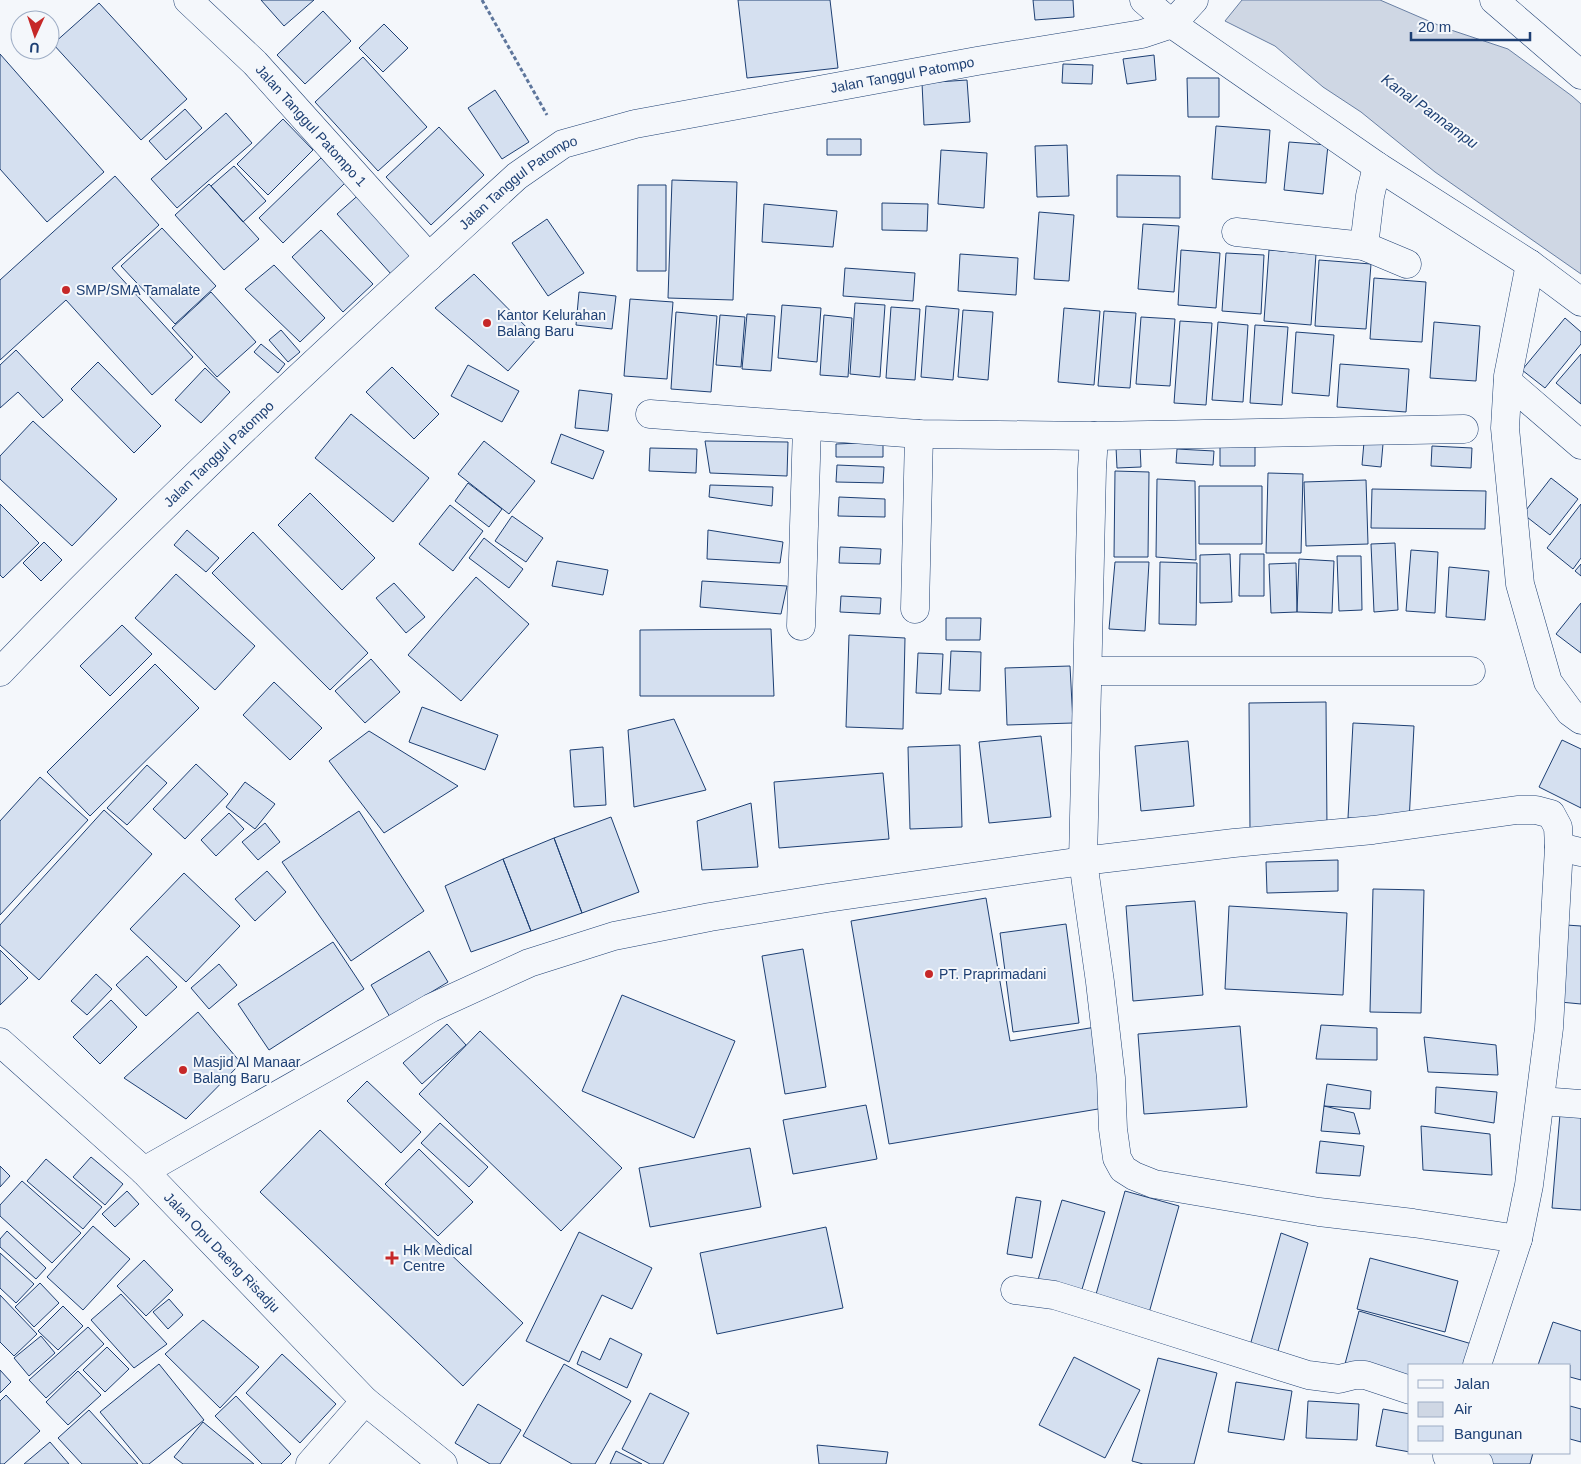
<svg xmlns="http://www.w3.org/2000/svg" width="1581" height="1464" font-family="Arial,sans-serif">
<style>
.water{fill:#cfd7e4;stroke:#687fa3}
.building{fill:#d5e0f0;stroke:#1d3f73}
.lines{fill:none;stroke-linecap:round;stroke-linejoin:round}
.street-casing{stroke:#1d3f73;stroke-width:29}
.secondary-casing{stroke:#1d3f73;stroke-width:29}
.path{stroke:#5e769c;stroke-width:3;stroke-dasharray:4 2.5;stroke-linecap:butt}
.street{stroke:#f4f7fb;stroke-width:28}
.secondary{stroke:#f4f7fb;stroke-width:28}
.poi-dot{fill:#c62828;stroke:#f4f7fb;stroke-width:2}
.labels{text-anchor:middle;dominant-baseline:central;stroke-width:4;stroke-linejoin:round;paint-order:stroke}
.street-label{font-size:14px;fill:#1d3f73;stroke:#f4f7fb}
.poi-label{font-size:14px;fill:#1d3f73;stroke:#f4f7fb;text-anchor:start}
.water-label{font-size:15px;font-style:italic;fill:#1d3f73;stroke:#f4f7fb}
</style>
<rect width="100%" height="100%" fill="#f4f7fb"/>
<path class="water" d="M1242,0H1380L1445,28L1508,49L1572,96L1581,104V274L1435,172L1361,112L1323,87L1275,46L1225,21Z"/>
<path class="building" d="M261,0H314L284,26Z
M738,0H830L838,68L747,78Z
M1033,0H1073L1074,17L1035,20Z
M99,3L187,99L141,140L53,44Z
M323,11L351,41L305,84L277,55Z
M384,24L408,48L383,72L359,48Z
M0,54L104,172L47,222L0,169Z
M1154,55L1156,80L1127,84L1123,59Z
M363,57L427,127L378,171L315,102Z
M1063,64L1093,65L1092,84L1062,83Z
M1187,78H1219V117H1188Z
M967,80L970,122L924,125L922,83Z
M495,90L529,142L502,159L468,108Z
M185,109L202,128L166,160L149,141Z
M226,113L252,143L177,208L151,179Z
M283,119L313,150L268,195L237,164Z
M1216,126L1270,130L1266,183L1212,179Z
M439,127L484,175L431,225L386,177Z
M827,139H861V155H827Z
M1289,142L1328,145L1323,194L1284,190Z
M1067,145L1069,196L1037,197L1035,146Z
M941,150L987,153L984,208L938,204Z
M321,158L345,183L283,243L259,218Z
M234,166L266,201L243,222L211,186Z
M1117,175L1180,176V218L1117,217Z
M115,176L159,225L112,268L193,357L152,395L66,300L0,360V280Z
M672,180L737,182L733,300L668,298Z
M209,184L259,239L224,270L175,215Z
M638,185H666V271H637Z
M363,191L418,251L391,274L337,214Z
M882,203L928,204L927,231L882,230Z
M764,204L837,211L833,247L762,242Z
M1039,212L1074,215L1069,281L1034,279Z
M547,219L584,273L548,296L512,243Z
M1143,224L1179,226L1174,292L1138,289Z
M162,228L216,286L175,324L121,266Z
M321,230L373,284L343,312L292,257Z
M1181,250L1220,253L1216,308L1178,305Z
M1269,250L1316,254L1311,325L1264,321Z
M1226,253L1264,255L1261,314L1222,311Z
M960,254L1018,258L1016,295L958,291Z
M1319,260L1371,264L1366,329L1315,326Z
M274,265L325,318L300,342L245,289Z
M845,268L915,273L913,301L843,296Z
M474,274L537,338L508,371L435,308Z
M1374,278L1426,282L1422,342L1370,339Z
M211,292L256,342L217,377L172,328Z
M579,292L616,296L612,329L576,325Z
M630,299L673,302L667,379L624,376Z
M855,303L885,305L880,377L850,374Z
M782,305L821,308L817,362L778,358Z
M926,306L959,309L953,380L921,377Z
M891,307L920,309L915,380L886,378Z
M1064,308L1100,311L1094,385L1058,382Z
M963,310L993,312L988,380L958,377Z
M1104,311L1136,313L1130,388L1098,386Z
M676,312L717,316L711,392L671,389Z
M747,314L775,316L771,371L742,369Z
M720,315L745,317L741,367L716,365Z
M824,315L852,318L848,377L820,375Z
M1141,317L1175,319L1170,386L1136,384Z
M1565,318L1581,332V344L1545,388L1522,370Z
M1180,321L1212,323L1206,405L1174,403Z
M1218,322L1248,325L1243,402L1212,400Z
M1434,322L1480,326L1476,381L1430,378Z
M1255,325L1288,327L1282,405L1250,403Z
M281,330L300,352L288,362L269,340Z
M1296,332L1334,335L1329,396L1292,393Z
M261,344L285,364L278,373L254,352Z
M16,350L63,400L43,418L18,392L0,408V365Z
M1581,354V404L1556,383Z
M98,362L161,426L134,453L71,389Z
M1340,364L1409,369L1406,412L1337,407Z
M468,365L519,391L502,422L451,396Z
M392,367L439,414L414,439L366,392Z
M205,368L230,392L201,423L175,400Z
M579,390L612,394L608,431L575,428Z
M351,414L429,478L393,522L315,458Z
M33,421L117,499L72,546L0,479V456Z
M561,434L604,451L593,479L551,463Z
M484,441L535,481L509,514L458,474Z
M705,441L788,442L787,476L710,473Z
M883,442V457H836V444Z
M1364,442L1383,444L1381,467L1362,465Z
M1220,445H1255V466H1220Z
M1140,446L1141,467L1117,468L1116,447Z
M1432,446L1472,448L1471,468L1431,466Z
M650,448L697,449L696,473L649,471Z
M1177,449L1214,451L1213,465L1176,463Z
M837,465L884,467L883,483L836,482Z
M1115,471L1149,472L1148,557H1114Z
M1268,473L1303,474L1301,553H1266Z
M1551,478L1578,499L1550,535L1523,514Z
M1157,479L1195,481L1196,560L1156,557Z
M1366,480L1368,544L1306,546L1304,482Z
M468,483L502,509L489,527L455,501Z
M710,485L773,487L772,506L709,497Z
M1199,486H1262V544H1199Z
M1372,489L1486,491L1485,529L1371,528Z
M310,493L375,558L342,590L278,525Z
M839,497L885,499V517L838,516Z
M0,504L39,543L3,578L0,575Z
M1581,504V558L1573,569L1547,548Z
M450,505L483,531L453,571L419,544Z
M512,516L543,538L526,562L495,541Z
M187,530L219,558L206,572L174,545Z
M708,530L783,542L780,563L707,559Z
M253,532L368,653L330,690L212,573Z
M484,538L523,569L509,588L469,558Z
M44,542L62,560L41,581L23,563Z
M1395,543L1398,610L1374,612L1371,544Z
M840,547L881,549L880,564L839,563Z
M1411,550L1438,552L1435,613L1406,611Z
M1230,554L1232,602L1200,603V555Z
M1240,554H1264V596H1239Z
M1337,556H1361L1362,610L1339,611Z
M1299,559L1334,561L1332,613L1297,612Z
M557,561L608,570L603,595L552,586Z
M1115,562H1149L1145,631L1109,629Z
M1160,562L1197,563L1196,625L1159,624Z
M1296,563L1297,612L1271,613L1269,564Z
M1581,564V576L1575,571Z
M1449,567L1489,571L1485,620L1446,617Z
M176,574L255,646L215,690L135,618Z
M476,577L529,624L461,701L408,655Z
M702,581L787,586L781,614L700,607Z
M394,583L425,617L406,633L376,598Z
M841,596L881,598L880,614L840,612Z
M1581,603V653L1556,634Z
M946,618H981L980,640H946Z
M122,625L152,654L110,696L80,666Z
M771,629L774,696H640V630Z
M849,635L905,638L903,729L846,727Z
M951,651L981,652L980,691L949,690Z
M918,653L943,654L941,694L916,693Z
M371,659L400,692L365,723L335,691Z
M155,664L199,708L90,816L47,772Z
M1070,666L1073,723L1007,725L1005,668Z
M274,682L322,728L290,760L243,715Z
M1326,702L1327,830H1250L1249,703Z
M422,707L498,735L485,770L409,742Z
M674,719L706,790L634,807L628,730Z
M1353,723L1414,726L1409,822L1348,818Z
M369,731L458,786L384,833L329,761Z
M1041,736L1051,817L989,823L979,742Z
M1562,740L1581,749V808L1539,787Z
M1188,741L1194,806L1141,811L1135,746Z
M960,745L962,827L910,829L908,747Z
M603,747L606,805L574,807L570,750Z
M196,764L228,794L185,839L153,809Z
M147,765L167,783L127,825L107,808Z
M883,773L889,839L779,848L774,782Z
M40,777L88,820L0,915V821Z
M245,782L275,804L255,829L226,807Z
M751,803L758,867L702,870L697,821Z
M104,810L152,854L39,980L0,945V925Z
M359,811L424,911L351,961L282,862Z
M229,813L244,829L216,856L201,840Z
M611,817L639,892L582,913L554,838Z
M265,823L280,842L258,860L242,842Z
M554,838L582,913L531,931L503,859Z
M503,859L531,931L471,952L445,886Z
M1338,860V891L1267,893L1266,862Z
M267,871L286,892L255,921L235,899Z
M184,873L240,926L186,982L130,929Z
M1373,889L1424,890L1421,1013L1370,1012Z
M986,898L1010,1041L1096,1027L1110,1107L889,1144L851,921Z
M1195,901L1203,995L1133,1001L1126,906Z
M1229,906L1347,913L1343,995L1225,989Z
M1066,924L1079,1023L1013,1032L1000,933Z
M1566,925L1581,926V1004L1560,1002Z
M333,942L364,989L269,1050L238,1004Z
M803,949L826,1087L785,1094L762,956Z
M0,950L28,978L0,1005Z
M429,951L448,982L390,1017L371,985Z
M147,956L177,987L146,1016L116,985Z
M219,964L237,985L209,1009L191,988Z
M96,974L112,989L87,1015L71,1001Z
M622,995L735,1041L694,1138L582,1091Z
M111,1000L137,1027L100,1064L73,1037Z
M198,1012L241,1063L186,1119L124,1078Z
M447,1024L466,1045L422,1084L403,1063Z
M1321,1025L1377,1028V1060L1316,1059Z
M1240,1026L1247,1107L1144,1114L1138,1034Z
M480,1031L622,1168L561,1231L419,1094Z
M1424,1037L1496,1045L1498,1075L1428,1072Z
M367,1081L421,1132L401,1153L347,1101Z
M1327,1084L1371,1091L1370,1109L1324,1106Z
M1436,1087L1497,1092L1494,1123L1435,1113Z
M866,1105L877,1159L793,1174L783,1120Z
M1324,1106L1354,1113L1360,1134L1321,1131Z
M1560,1114L1581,1116V1210L1552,1208Z
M440,1123L488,1167L469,1187L421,1143Z
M1421,1126L1490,1134L1492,1175L1423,1170Z
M320,1130L523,1323L463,1386L260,1192Z
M1320,1141L1364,1146L1360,1176L1316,1173Z
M750,1148L761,1207L650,1227L639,1168Z
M419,1149L473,1202L438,1236L385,1184Z
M91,1157L123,1184L105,1205L73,1177Z
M46,1159L102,1207L83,1229L27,1181Z
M0,1166L10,1176L0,1187Z
M22,1181L81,1233L52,1263L0,1216V1205Z
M127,1191L139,1204L115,1227L102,1214Z
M1125,1191L1179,1206L1149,1313L1095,1298Z
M1016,1197L1041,1201L1032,1258L1007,1254Z
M1062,1200L1105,1212L1080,1296L1037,1283Z
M93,1226L130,1259L83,1310L47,1277Z
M826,1227L843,1308L717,1334L700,1253Z
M7,1231L46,1268L36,1279L0,1247V1239Z
M579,1232L652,1268L632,1309L602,1295L569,1362L526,1341Z
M1281,1233L1308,1243L1276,1358L1248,1353Z
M0,1253L34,1284L16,1303L0,1288Z
M1370,1258L1458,1281L1445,1332L1357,1309Z
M144,1260L173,1290L146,1316L117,1286Z
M40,1283L59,1303L34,1327L15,1307Z
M121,1294L167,1344L134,1368L91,1320Z
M0,1295L37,1334L14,1356L0,1342Z
M169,1299L183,1315L168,1329L153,1312Z
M63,1306L83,1326L58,1350L38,1331Z
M1359,1311L1472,1344L1464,1365H1410V1387L1345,1364Z
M203,1320L259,1367L220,1408L165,1354Z
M1553,1322L1581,1331V1380L1570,1377V1365H1538Z
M88,1327L104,1344L46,1398L29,1380Z
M41,1336L55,1353L29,1376L14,1358Z
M610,1338L642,1354L627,1388L577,1364L582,1351L600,1360Z
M107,1347L129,1369L105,1392L83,1370Z
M282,1354L336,1404L300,1443L246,1393Z
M1074,1357L1140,1390L1105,1458L1039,1425Z
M1158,1358L1217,1373L1194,1464H1143L1132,1461Z
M159,1364L204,1420L149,1464H143L100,1412Z
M564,1364L631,1401L595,1464H572L523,1436Z
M0,1370L11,1382L0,1393Z
M78,1371L101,1395L68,1425L46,1402Z
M1236,1382L1292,1391L1284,1440L1228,1432Z
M650,1393L689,1413L663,1464H650L622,1449Z
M6,1395L40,1431L4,1464H0V1401Z
M236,1396L291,1454L281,1464H262L215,1416Z
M1308,1401L1359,1404L1357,1440L1306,1438Z
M478,1404L521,1430L500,1464H490L455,1443Z
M1570,1406L1581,1409V1442L1570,1439Z
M1383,1409L1410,1414V1452L1376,1446Z
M89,1410L138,1464H82L58,1438Z
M203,1422L254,1464H183L174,1457Z
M50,1442L69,1464H24Z
M817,1445L888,1452L886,1464H819Z
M616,1451L642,1464H610Z
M1466,1453H1533L1530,1464H1488Z"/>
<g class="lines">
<g class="street-casing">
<g id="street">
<path id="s1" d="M188,0L255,63L429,257"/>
<path d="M1144,0L1172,24L1377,166L1530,264L1581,302"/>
<path d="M1236,232L1364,246L1370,196L1377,166"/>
<path d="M1364,246L1407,264"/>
<path d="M1530,264L1508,376L1505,428L1520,584L1548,682L1570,712L1581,720"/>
<path d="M1508,382L1581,445"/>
<path d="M650,414L919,434L1094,436L1464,429"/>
<path d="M1094,436L1092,469L1083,861L1100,982L1111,1078L1113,1129L1117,1158L1123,1169L1134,1176L1154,1184L1319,1212L1413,1223L1518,1239"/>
<path d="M915,609L919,434"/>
<path d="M801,626L807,426"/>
<path d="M1089,671H1471"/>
<path d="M1559,847L1581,852"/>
<path d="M1541,1101L1581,1104"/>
<path d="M144,1171L431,1008L529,963L614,936L710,917L827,898L1083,861L1234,843L1373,830L1517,810H1536L1551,814L1558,827L1559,847L1549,1028L1529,1185L1518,1239L1477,1365"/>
<path d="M1015,1290L1054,1295L1090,1306L1308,1375L1339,1379L1355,1375H1365L1410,1390"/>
<path d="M1447,1456L1479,1464"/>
<path d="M310,1464L365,1401"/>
</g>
</g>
<g class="secondary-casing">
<g id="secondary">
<path d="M1494,0L1581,75"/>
<path id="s2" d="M0,672C165,499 341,337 517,176L563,144L635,124L977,61L1142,34L1172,24L1194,0"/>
<path id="s3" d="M0,1042L144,1171L365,1401L443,1464"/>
</g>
</g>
<path class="path" d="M482,0L547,115"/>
<use href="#street" class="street"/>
<use href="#secondary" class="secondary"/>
</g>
<g class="poi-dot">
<circle cx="66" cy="290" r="5"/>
<circle cx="487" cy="323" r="5"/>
<circle cx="929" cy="974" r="5"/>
<circle cx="183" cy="1070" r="5"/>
<path d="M389.5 1250.5h5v5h5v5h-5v5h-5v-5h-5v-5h5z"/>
</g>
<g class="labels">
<g class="street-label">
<text stroke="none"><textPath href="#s2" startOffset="1119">Jalan Tanggul Patompo</textPath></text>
<text stroke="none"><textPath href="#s1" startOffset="176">Jalan Tanggul Patompo 1</textPath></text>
<text stroke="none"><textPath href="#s2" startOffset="714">Jalan Tanggul Patompo</textPath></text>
<text stroke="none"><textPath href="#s2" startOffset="309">Jalan Tanggul Patompo</textPath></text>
<text stroke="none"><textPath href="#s3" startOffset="306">Jalan Opu Daeng Risadju</textPath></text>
</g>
<g class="poi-label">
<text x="76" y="290">SMP/SMA Tamalate</text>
<text x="497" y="315">Kantor Kelurahan<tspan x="497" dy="16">Balang Baru</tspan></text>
<text x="939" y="974">PT. Praprimadani</text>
<text x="193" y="1062">Masjid Al Manaar<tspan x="193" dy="16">Balang Baru</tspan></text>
<text x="403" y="1250">Hk Medical<tspan x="403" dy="16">Centre</tspan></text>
</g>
<g class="water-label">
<text transform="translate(1430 111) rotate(36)">Kanal Pannampu</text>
</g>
</g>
<rect x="1408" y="1364" width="162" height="90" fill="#f4f7fb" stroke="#9eadc5"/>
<rect x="1418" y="1380" width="25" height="8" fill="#f4f7fb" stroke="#9eadc5"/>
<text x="1454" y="1389" font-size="15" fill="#1d3f73">Jalan</text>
<rect x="1418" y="1402" width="25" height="15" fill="#cfd7e4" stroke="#9eadc5"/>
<text x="1454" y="1414" font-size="15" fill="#1d3f73">Air</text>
<rect x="1418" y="1426" width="25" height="15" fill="#d5e0f0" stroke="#9eadc5"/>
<text x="1454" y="1439" font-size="15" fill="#1d3f73">Bangunan</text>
<g transform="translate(35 35) rotate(183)"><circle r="24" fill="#f4f7fb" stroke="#9eadc5"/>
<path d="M0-4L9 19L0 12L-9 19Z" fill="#c62828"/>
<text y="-8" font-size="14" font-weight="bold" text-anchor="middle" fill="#1d3f73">U</text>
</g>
<path d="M1411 32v8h119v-8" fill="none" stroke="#1d3f73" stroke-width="2.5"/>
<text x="1418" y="32" font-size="15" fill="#1d3f73" stroke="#f4f7fb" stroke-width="4" paint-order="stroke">20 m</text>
</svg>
